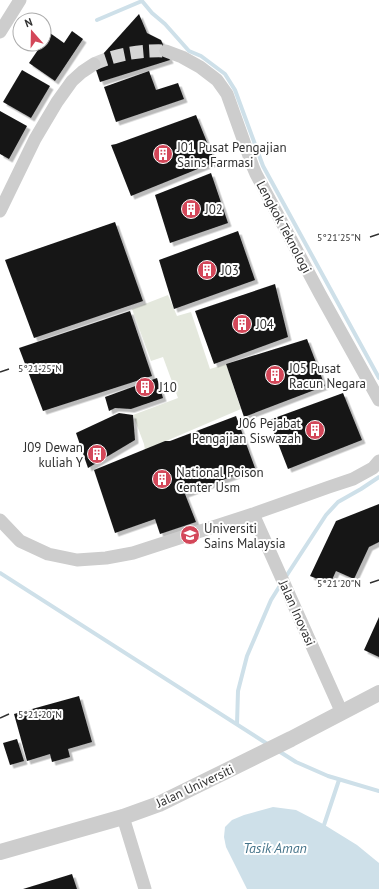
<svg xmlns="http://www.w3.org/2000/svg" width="379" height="889" font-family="'PT Sans',sans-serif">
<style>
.green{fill:#e4e8dd}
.water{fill:#cee0e9}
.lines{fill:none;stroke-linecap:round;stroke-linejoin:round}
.stream{stroke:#cee0e9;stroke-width:4}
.building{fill:#171717;filter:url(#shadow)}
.minor-tunnel{stroke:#d6d6d6;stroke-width:13;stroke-dasharray:13 6;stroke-linecap:butt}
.minor{stroke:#cdcdcd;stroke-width:13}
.tertiary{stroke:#cdcdcd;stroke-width:16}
.ticks{fill:none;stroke:#303030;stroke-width:1.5}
.labels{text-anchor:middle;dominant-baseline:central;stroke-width:4;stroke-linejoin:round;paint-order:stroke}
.poi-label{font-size:13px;fill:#303030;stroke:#fff;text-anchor:start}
.street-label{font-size:13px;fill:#303030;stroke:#fff}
.water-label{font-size:14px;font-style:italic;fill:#46748a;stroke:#fff}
.ticks-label{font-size:10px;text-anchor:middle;fill:#303030;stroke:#fff;stroke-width:4;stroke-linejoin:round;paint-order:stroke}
</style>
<defs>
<filter id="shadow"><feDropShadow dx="3.5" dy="3.5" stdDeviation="0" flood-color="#0004"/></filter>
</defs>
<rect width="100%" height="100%" fill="#fff"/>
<path class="green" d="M168,295L177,316L191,312L210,369L226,364L241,409L145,450L144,444L133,415L178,398L163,357L151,361L132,309Z"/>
<path class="water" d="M273,807L296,810L323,824L357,845L379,863V889H247L226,847L224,837L225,827L232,820L244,815Z"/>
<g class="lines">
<path class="stream" d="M97,20L142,1L152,13L165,24L189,51L201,56L225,74L235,90L263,166L379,378
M0,573L269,745
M285,578L326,515L338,502L361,489L379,477
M237,724L238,691L247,656L271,600L281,584
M277,750L296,762L328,776L379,791
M324,825L339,780"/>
</g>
<path class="building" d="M139,14L147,33L161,40L170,60L100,82L94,64Z
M72,31L83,39L55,81L29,63L42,44H44V41L50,33L64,43Z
M22,70L50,86L31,118L3,102Z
M149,71L156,90L178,83L184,99L116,122L104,87Z
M0,111L27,126L9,159L0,154Z
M196,115L215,162L131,196L111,145L116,144Z
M211,173L228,223L170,243L155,195Z
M115,222L143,301L34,338L5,260Z
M238,231L255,280L174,309L159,260Z
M275,284L288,337L214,364L195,311Z
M130,311L152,376L43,411L19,348Z
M307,339L325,386L244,417L226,364Z
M157,378L163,398L131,409L115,408L109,411L105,397Z
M343,393L362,440L288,469L269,420Z
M119,413L133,415L135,440L88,468L76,433Z
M236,416L255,468L185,494L196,522L160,534L155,519L115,533L94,470L165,441H170Z
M379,504V542L369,547L354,579L336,571L330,584L310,576L336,521Z
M379,617V657L364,650Z
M79,696L92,742L68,749L70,757L52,762L50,754L27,761L14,714Z
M17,739L24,761L10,765L3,743Z
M72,874L77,889H23Z"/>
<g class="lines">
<path class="minor-tunnel" d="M94,64C116,54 142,50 166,51"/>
<path class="minor" d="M0,32L20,0
M166,51L182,57L200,67L217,80L227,94L253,167L256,174L320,294L379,400
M0,211L35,139L57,102L72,81L82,72L94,64
M253,514L342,713
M0,520L20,541L48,554L77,560L106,558L133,553L253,514L329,487L353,479L373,468L379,461
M123,817L145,889"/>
<path class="tertiary" d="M0,852L123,817L159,804L291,739L379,693"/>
</g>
<path class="ticks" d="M370,237L379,234M0,372L9,369M370,583L379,580M0,718L9,714"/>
<defs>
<g id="building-disc" transform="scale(1)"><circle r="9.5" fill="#d34759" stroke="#fff"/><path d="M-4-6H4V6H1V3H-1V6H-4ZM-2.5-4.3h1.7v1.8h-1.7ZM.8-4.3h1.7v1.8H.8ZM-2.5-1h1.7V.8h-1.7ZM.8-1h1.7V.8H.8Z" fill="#fff"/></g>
<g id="university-disc" transform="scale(1)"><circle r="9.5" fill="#d34759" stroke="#fff"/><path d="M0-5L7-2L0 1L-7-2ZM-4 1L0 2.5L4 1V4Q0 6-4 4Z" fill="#fff"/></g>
</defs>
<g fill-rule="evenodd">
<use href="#building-disc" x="163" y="154"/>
<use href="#building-disc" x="191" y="209"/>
<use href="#building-disc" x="207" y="270"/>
<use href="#building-disc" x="242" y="324"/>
<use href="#building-disc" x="275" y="375"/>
<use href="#building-disc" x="145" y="387"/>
<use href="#building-disc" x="315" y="430"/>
<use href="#building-disc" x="97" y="454"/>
<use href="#building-disc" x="162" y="479"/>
<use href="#university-disc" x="190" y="535"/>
</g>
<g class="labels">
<g class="poi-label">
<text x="177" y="147">J01 Pusat Pengajian<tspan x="177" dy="15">Sains Farmasi</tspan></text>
<text x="205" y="209">J02</text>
<text x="221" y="270">J03</text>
<text x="256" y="324">J04</text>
<text x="289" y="368">J05 Pusat<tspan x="289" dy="15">Racun Negara</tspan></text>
<text x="159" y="387">J10</text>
<text x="301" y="423" text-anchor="end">J06 Pejabat<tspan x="301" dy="15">Pengajian Siswazah</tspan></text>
<text x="83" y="447" text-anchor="end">J09 Dewan<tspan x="83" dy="15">kuliah Y</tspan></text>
<text x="176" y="472">National Poison<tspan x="176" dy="15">Center Usm</tspan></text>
<text x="204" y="528">Universiti<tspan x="204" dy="15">Sains Malaysia</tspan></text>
</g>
<g class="street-label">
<text transform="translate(284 227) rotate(62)">Lengkok Teknologi</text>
<text transform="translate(297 613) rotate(66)">Jalan Inovasi</text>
<text transform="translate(195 786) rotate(-25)">Jalan Universiti</text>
</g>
<g class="water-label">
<text x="275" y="848">Tasik Aman</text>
</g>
</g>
<g class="ticks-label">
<text x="339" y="241">5°21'25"N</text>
<text x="40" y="372">5°21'25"N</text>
<text x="339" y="587">5°21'20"N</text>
<text x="40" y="718">5°21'20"N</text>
</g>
<g transform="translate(32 32) rotate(340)"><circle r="19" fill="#ffffff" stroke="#acacac"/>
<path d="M0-3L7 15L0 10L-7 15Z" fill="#d34759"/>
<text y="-6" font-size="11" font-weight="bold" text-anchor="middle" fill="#303030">N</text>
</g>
</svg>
